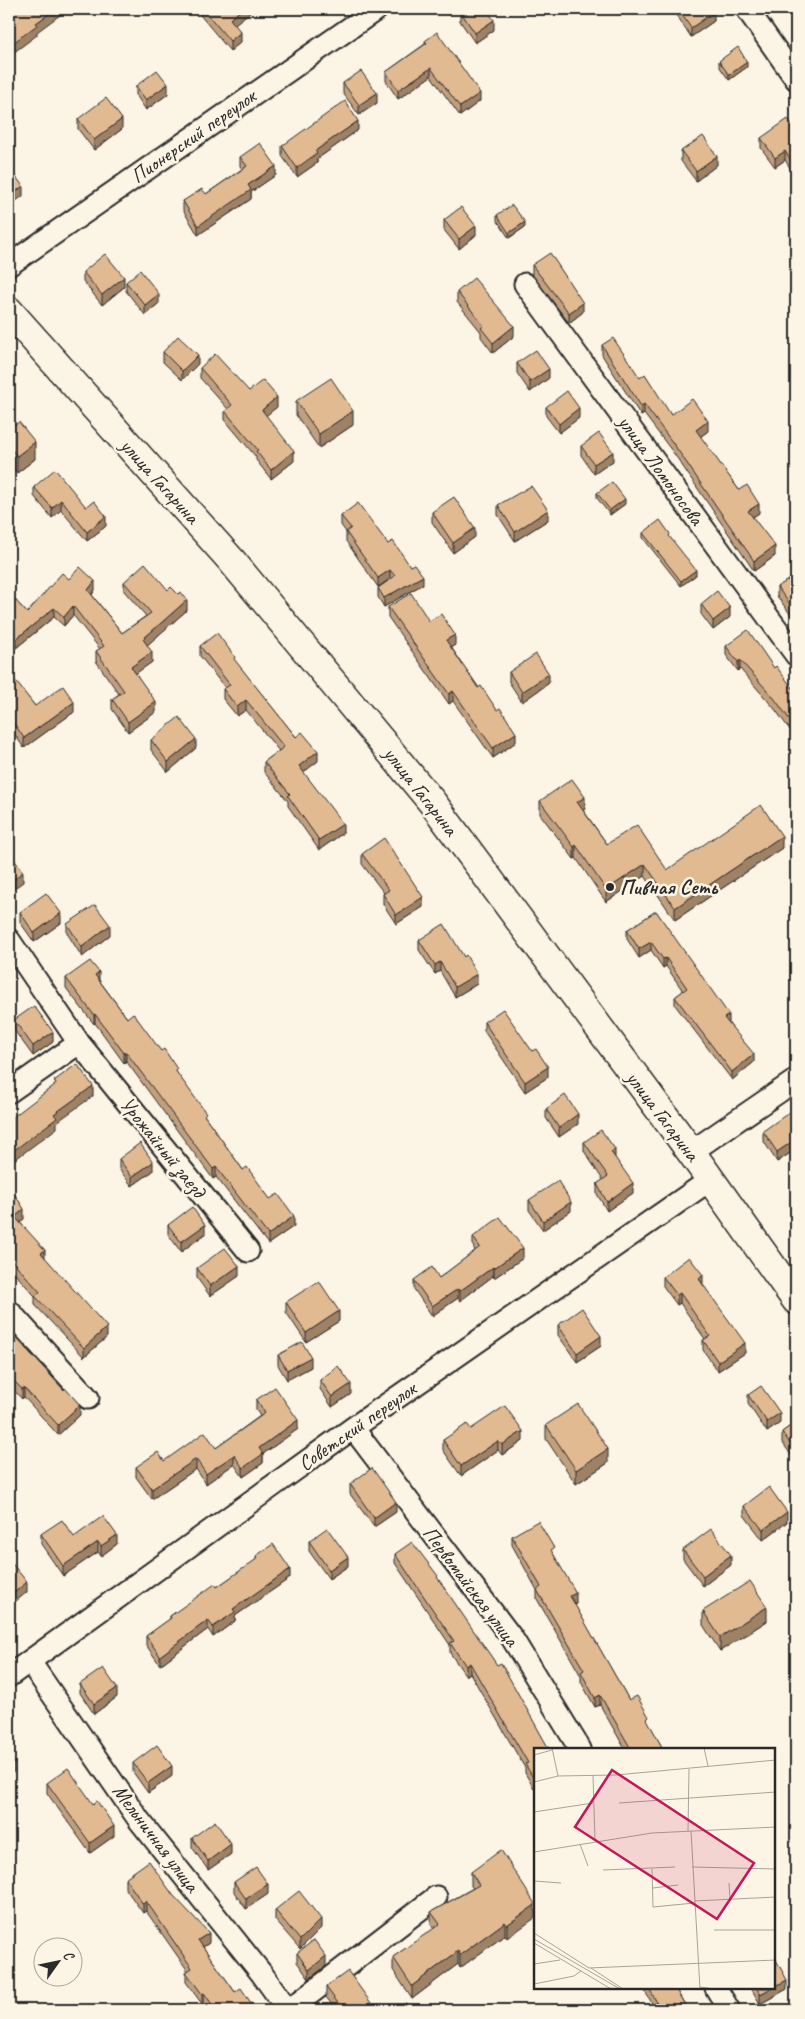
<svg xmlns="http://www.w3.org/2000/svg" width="805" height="2019" font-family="Caveat,sans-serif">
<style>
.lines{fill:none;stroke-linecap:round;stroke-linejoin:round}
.minor-casing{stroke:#2b2b2b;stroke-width:25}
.secondary-casing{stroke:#2b2b2b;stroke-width:31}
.minor{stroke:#fcf5e5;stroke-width:21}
.secondary{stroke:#fcf5e5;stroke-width:28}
.wall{fill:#c2a07e;stroke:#2b2b2b}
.shaded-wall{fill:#9e8266;stroke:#2b2b2b}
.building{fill:#e1ba92;stroke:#2b2b2b}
.poi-dot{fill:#2b2b2b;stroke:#fcf5e5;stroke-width:2}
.labels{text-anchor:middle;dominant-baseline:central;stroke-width:5;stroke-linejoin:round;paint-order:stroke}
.street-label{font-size:21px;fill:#2b2b2b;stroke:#fcf5e5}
.poi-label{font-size:21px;font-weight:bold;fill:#2b2b2b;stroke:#fcf5e5;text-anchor:start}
.inset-road{fill:none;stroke:#a8a49b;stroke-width:1}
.view{fill:#c2185b;fill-opacity:0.15;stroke:#c2185b;stroke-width:2.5}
.inset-edge{fill:none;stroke:#2b2b2b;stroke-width:2.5}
</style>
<rect width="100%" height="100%" fill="#fcf5e5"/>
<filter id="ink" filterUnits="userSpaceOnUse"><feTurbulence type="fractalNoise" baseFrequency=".02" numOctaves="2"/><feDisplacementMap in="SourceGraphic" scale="10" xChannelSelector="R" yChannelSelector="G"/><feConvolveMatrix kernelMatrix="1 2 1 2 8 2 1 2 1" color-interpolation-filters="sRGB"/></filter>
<g filter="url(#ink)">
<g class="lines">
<g class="minor-casing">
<path id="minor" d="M747,9L796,79
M9,265L377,9
M525,284L796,655
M9,940L79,1043L248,1251
M9,1092L79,1043
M691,1152L796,1080
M9,1311L88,1398
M353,1428L512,1638L580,1749
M30,1662L139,1820L262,1974L288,2010
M9,1676L353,1428L710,1180
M716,1988L729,2010
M289,2010L436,1897"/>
</g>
<g class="secondary-casing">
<path id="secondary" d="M9,311L231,560L432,802L691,1152L796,1300"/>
</g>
<use href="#minor" class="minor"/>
<use href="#secondary" class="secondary"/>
</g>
<path class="wall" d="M200,9H254L234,24L241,42L230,51L200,15Z
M675,9H712L714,21L691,37L678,17V13Z
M460,11L494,30L475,43L460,21Z
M425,41L480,101L460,116L431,76L398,99L386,81V72L425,44Z
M719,61L747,67L729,80L719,66Z
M343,83L377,103L359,115L343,93Z
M136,86L168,94L146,110L136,95Z
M78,119L122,129L94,150L78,129Z
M358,130L317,159V163L297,177L282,156V146Z
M796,130V177L785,160L775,167L761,148V138Z
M681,151L717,165L696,181L681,161Z
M240,157L276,175L251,192V199L198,235L183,210V201L206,194L242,169L240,166Z
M497,215L525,227L509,238L497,220Z
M444,220L476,235L459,249L444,230Z
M532,265L583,312L569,323L532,274Z
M83,272L124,287L102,305L83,281Z
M126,282L159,303L145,315L126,291Z
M457,292L514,336L493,353L481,337V332L457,302Z
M602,345L640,378L671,415L708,431L700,437L739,490L759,513L753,517L775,556L754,571L675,455L644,414L641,416L602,355Z
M163,352L198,364L182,380L163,362Z
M517,363L549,378L530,392L517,373Z
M200,368L249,391L277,407L266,415L294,461L271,479L256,460V457L225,420V411L228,409L200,378Z
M296,401L353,425L319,448L296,415Z
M546,407L579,418L559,433L546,416Z
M9,416L35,459L17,473L9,463Z
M581,446L613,461L594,474L581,455Z
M34,487L86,507L106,526L87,541L61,510L52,518L34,496Z
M597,493L625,504L610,515L597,498Z
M498,505L548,520L515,541L498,515Z
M432,512L475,537L453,553L432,522Z
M341,516L388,544L423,584L384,607L378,597V588L391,579H390L378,587L346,541V532L341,525Z
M643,533L670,538L696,575L681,586L643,538Z
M796,575V622L777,596V587Z
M69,579L95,590L92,595L122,633L146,616L124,591V582L168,590L187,610L147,645L152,662L136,673L156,712L128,732L112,709V699L119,694L96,661V651L100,649L73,615L64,626L54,617L16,648L10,642V634L9,633V593L27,613Z
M701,604L730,617L713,630L701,614Z
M388,607L429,621L455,645L451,647L516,742L493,758L453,701L449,704L388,617Z
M200,646L235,661L296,737L318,761L303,772L343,833L319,850L288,806V801L264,772V762L279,751L246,710L237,716L223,699V689L225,688L200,656Z
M726,646L774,668L796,693V738L774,708L740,669L738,671L726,655Z
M509,672L549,683L522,702L509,682Z
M9,675L35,706L74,712L24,748L9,726Z
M151,740L196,748L168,772L151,750Z
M540,801L585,809L583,810L607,844L667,870L782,848L675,920L645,876L606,902L576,858L574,859L540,814Z
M362,854L423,907L396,924L383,904V894L384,893L362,864Z
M656,911L754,1062L732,1080L675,1005V997L683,991L666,966L663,968L651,950L639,958L627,939V930Z
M20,912L61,923L34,942L20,922Z
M67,924L110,935L82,957L67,933Z
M419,940L477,984L455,997L440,971L435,974L419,950Z
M66,978L99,980L127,1018L161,1051L177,1073L206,1118L243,1170L294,1226L268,1244L216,1177L213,1179L126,1061L124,1063L95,1023L94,1024L66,988Z
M14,1020L53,1042L33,1056L14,1030Z
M484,1022L548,1077L525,1092L484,1031Z
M546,1109L578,1124L559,1137L546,1118Z
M796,1121V1149L777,1162L763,1140V1131Z
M584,1142L615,1158L633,1193L607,1211L597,1194V1184L603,1180L584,1151Z
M119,1159L153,1171L132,1186L119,1169Z
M796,1183V1195L795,1193V1184Z
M9,1185L24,1219L20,1222L45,1258L107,1337L84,1357L35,1305V1296L9,1267Z
M529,1200L571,1211L543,1230L529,1210Z
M168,1225L205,1234L181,1252L168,1234Z
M473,1237L523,1258L494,1278L493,1276L460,1301L458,1298L432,1316L414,1289V1280L439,1278L475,1251L473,1246Z
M197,1268L239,1276L210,1296L197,1278Z
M663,1277L703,1285L745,1353L718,1371L703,1350V1340L705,1339L680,1303L677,1305L663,1286Z
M286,1302L339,1321L306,1342L286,1312Z
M558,1325L601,1346L577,1362L558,1335Z
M9,1330L80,1415L58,1435L24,1397L22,1399L9,1385Z
M278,1355L311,1367L287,1380L278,1365Z
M320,1380L351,1394L332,1407L320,1389Z
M748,1395L780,1423L767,1432L748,1404Z
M256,1400L298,1429L263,1454V1463L243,1477L234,1464L206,1484L196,1469L152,1499L136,1477V1467L164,1461L216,1448L260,1416L256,1410Z
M796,1422V1462L782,1442V1432Z
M546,1425L608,1463L576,1484L546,1439Z
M471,1429L523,1441L502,1455L498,1450L461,1476L443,1450V1440Z
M350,1484L396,1512L374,1527L350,1494Z
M744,1506L787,1522L763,1540L744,1515Z
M41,1534L74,1537L117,1544L101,1556L98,1552L63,1576L41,1544Z
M512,1536L554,1555L576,1603L574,1604L629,1700L649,1724L663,1749H625L600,1705L595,1707L581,1682V1676L537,1599V1590L512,1545Z
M309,1541L348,1566L329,1579L309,1551Z
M683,1550L731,1565L703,1586L683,1559Z
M395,1554L438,1579L535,1749V1790L525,1773V1768L470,1673L466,1676L450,1653V1645L395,1563Z
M256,1556L290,1578L235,1616V1621L213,1637L208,1629L160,1665L146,1645V1636L170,1619V1616L217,1587L256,1560Z
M703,1611L767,1621L720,1651L703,1625Z
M80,1684L117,1697L94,1714L80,1693Z
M133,1763L172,1776L148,1793L133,1772Z
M47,1783L93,1804L114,1836L90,1853L47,1793Z
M192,1838L231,1854L208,1870L192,1847Z
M471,1872L535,1904L507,1938L505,1935L460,1968L458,1964L412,1999L393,1970V1957L434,1929L431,1925V1912L473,1888L471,1886Z
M125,1878L209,1943L203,1947L235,1992L255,2010H210L204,2002L202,2004L186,1982V1972L188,1971L146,1911L143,1913L125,1888Z
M234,1882L268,1894L246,1909L234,1892Z
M275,1910L321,1928L300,1949L275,1920Z
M297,1953L326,1966L309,1979L297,1962Z
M326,1987L376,2010H336L326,1997Z
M643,1988H675L688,2010H656Z
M751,1988H774L787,1989L760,2004Z"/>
<path class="shaded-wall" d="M56,9H68L37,32V35L9,56V46L36,23Z
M112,9H117L112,13Z
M242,9H254L230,28V19Z
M714,12V21L691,37V28Z
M494,20V30L475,43V33Z
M241,32V42L230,51V41Z
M747,62V67L729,80V75Z
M431,68V76L398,99V90Z
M168,84V94L146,110V100Z
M377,93V103L359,115V105Z
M480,93V101L460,116V107Z
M122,119V129L94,150V140Z
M358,121V130L317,159V163L297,177V168L315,151Z
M785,151V160L775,167V158Z
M717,156V165L696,181V171Z
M276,166V175L251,192V199L198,235V226L248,185Z
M23,186V196L9,206V197Z
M525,222V227L509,238V233Z
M476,226V235L459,249V239Z
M124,277V287L102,305V295Z
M159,294V303L145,315V305Z
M583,303V312L569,323V313Z
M514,326V336L493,353V343Z
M198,355V364L182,380V371Z
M549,369V378L530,392V382Z
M277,397V407L262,419V410Z
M644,404V414L641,416V406Z
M579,408V418L559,433V424Z
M353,411V425L319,448V434Z
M708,421V431L696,440V430Z
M35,442V459L17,473V456Z
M294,451V461L271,479V470Z
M613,452V461L594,474V464Z
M625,499V504L610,515V510Z
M61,500V510L52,518V508Z
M759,504V513L748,520V511Z
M548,510V520L515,541V532Z
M106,516V526L87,541V532Z
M475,528V537L453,553V543Z
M775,546V556L754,571V561Z
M390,570V579L378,587V578Z
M696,570V575L681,586V581Z
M423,576V584L384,607V598Z
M95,581V590L88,599V590Z
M187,600V610L143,649V639Z
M73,606V615L64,626V617Z
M54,608V617L16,648V639Z
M730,608V617L713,630V621Z
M455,635V645L446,650V640Z
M152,652V662L131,677V667Z
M740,660V669L738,671V662Z
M549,674V683L522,702V692Z
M453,691V701L449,704V694Z
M246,700V710L237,716V707Z
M74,702V712L24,748V738Z
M156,702V712L128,732V722Z
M516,733V742L493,758V748Z
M196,739V748L168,772V762Z
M318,751V761L299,776V766Z
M585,797V809L577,815V802Z
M343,824V833L319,850V840Z
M782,836V848L675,920V908Z
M576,845V858L574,859V847Z
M645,864V876L606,902V890Z
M23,872V882L9,892V883Z
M423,897V907L396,924V915Z
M61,913V923L34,942V933Z
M110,925V935L82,957V947Z
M651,942V950L639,958V949Z
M666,958V966L663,968V959Z
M440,962V971L435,974V965Z
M99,972V982L95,975Z
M477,974V984L455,997V987Z
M95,1014V1023L94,1024V1015Z
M729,1015V1023L724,1027V1018Z
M53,1032V1042L33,1056V1046Z
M126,1052V1061L124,1063V1053Z
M754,1054V1062L732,1080V1072Z
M548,1067V1077L525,1092V1082Z
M93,1086V1096L57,1122V1128L9,1164V1154L54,1114Z
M578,1114V1124L559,1137V1128Z
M796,1139V1149L777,1162V1152Z
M615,1149V1159L611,1152Z
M153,1162V1171L132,1186V1177Z
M216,1167V1177L213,1179V1169Z
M633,1183V1193L607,1211V1202Z
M571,1202V1211L543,1230V1221Z
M24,1209V1219L15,1227V1217Z
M294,1216V1226L268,1244V1235Z
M205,1225V1234L181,1252V1242Z
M523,1248V1258L494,1278V1268Z
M45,1250V1259L41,1253Z
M239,1266V1276L210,1296V1286Z
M493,1267V1276L460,1301V1291Z
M703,1275V1285L699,1279Z
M458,1289V1298L432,1316V1306Z
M680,1293V1303L677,1305V1295Z
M339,1311V1321L306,1342V1333Z
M107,1327V1337L84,1357V1348Z
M601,1336V1346L577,1362V1353Z
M745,1343V1353L718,1371V1362Z
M311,1357V1367L287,1380V1370Z
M351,1384V1394L332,1407V1397Z
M24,1388V1397L22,1399V1389Z
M80,1405V1415L58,1435V1425Z
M780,1413V1423L767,1432V1422Z
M298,1420V1429L263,1454V1463L243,1477V1468L259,1448Z
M523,1431V1441L502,1455V1445Z
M498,1441V1450L461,1476V1466Z
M608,1449V1463L576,1484V1470Z
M234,1455V1464L206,1484V1474Z
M196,1459V1469L152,1499V1489Z
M396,1502V1512L374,1527V1518Z
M787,1512V1522L763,1540V1530Z
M117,1535V1544L101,1556V1546Z
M98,1542V1552L63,1576V1566Z
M731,1555V1565L703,1586V1576Z
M348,1557V1566L329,1579V1570Z
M290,1569V1578L235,1616V1621L213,1637V1627L233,1609Z
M27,1582V1592L9,1607V1597Z
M576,1593V1603L570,1606V1596Z
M767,1607V1621L720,1651V1637Z
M208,1620V1629L160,1665V1656Z
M470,1663V1673L466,1676V1666Z
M117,1688V1697L94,1714V1704Z
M600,1695V1705L595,1707V1698Z
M14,1762V1772L9,1775V1766Z
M172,1766V1776L148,1793V1783Z
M114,1826V1836L90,1853V1843Z
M231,1844V1854L208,1870V1861Z
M268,1884V1894L246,1909V1899Z
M146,1901V1911L143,1913V1904Z
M535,1905V1918L507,1938V1925Z
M321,1919V1928L300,1949V1940Z
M505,1922V1935L460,1968V1955Z
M209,1933V1943L198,1950V1940Z
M458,1951V1964L412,1999V1986Z
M326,1956V1966L309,1979V1970Z
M787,1980V1989L760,2004V1994L772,1988H774V1987Z
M204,1993V2002L202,2004V1994Z"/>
<path class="building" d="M9,9H56L36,23L37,25L9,46Z
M203,9H242L230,19L241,32L230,41Z
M464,9H486L494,20L475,33L460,11Z
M678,9H712L714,12L691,28Z
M437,32L480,93L460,107L431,68L398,90L386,72L427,43L425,41Z
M738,47L747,62L729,75L719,61Z
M157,70L168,84L146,100L136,86Z
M361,71L377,93L359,105L343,83Z
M106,98L122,119L94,140L78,119Z
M345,101L358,121L315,151L317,153L297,168L282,146Z
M788,119L796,130V168L785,151L775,158L761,138Z
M703,136L717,156L696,171L681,151Z
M260,143L276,166L248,185L251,190L198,226L183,201L202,189L206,194L247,166L240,157Z
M9,168L23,186L9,197Z
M512,205L525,222L509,233L497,215Z
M461,207L476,226L459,239L444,220Z
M550,253L583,303L569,313L532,265Z
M105,254L124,277L102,295L83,272Z
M140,270L159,294L145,305L126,282Z
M474,278L514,326L493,343L481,328L484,326L457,292Z
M178,336L198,355L182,371L163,352Z
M613,338L640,378L645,374L671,415L692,399L708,421L696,430L739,490L747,485L759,504L748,511L775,546L754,561L675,446L644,404L641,406L602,345Z
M536,350L549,369L530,382L517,363Z
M215,354L249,391L263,380L277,397L262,410L294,451L271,470L256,451L258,450L225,411L232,405L200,368Z
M331,378L353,411L319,434L296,401Z
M567,391L579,408L559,424L546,407Z
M9,416L15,425L19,422L35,442L17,456L9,446Z
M599,433L613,452L594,464L581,446Z
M55,469L86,507L94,501L106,516L87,532L61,500L52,508L34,487Z
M612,482L625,499L610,510L597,493Z
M531,486L548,510L515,532L498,505Z
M454,497L475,528L453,543L432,512Z
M358,503L388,544L393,541L410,566L414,564L423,576L384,598L378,588L395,576L390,570L378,578L346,532L351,528L341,516Z
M660,520L670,534L669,536L696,570L681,581L643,533Z
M145,563L168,590L171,587L178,594L181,592L187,600L143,639L152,652L131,667L156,702L128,722L112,699L124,691L96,651L104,646L73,606L64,617L54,608L16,639L10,632L13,629L9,623V593L27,613L62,573L69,579L80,567L95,581L88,590L122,633L151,613L124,582Z
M796,575V612L777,587Z
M717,591L730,608L713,621L701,604Z
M411,593L429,621L441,614L455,635L446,640L478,688L481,686L497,710L500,708L516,733L493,748L453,691L449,694L388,607Z
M748,630L774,668L776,666L796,693V728L774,698L740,660L738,662L726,646Z
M217,633L235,657L234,659L296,737L302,732L318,751L299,766L343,824L319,840L288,796L290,794L264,762L284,747L246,700L237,707L223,689L230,685L200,646Z
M536,654L549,674L522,692L509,672Z
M10,674L35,706L63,686L74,702L24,738L9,716V675Z
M179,717L196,739L168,762L151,740Z
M572,779L585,797L577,802L607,844L637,825L667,870L761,805L782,836L675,908L645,864L606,890L576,845L574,847L540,801Z
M384,838L423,897L396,915L383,894L389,890L362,854Z
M9,852L23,872L9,883Z
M46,893L61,913L34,933L20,912Z
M95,905L110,925L82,947L67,924Z
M656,911L729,1015L724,1018L754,1054L732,1072L675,997L687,988L666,958L663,959L651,942L639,949L627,930Z
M444,924L464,957L466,955L477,974L455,987L440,962L435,965L419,940Z
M90,961L99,972L95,975L127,1018L133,1013L161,1051L164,1049L177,1069L175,1070L206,1113L204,1115L243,1170L247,1167L270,1199L278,1194L294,1216L268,1235L216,1167L213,1169L126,1052L124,1053L95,1014L94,1015L66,978Z
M34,1006L53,1032L33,1046L14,1020Z
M503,1009L532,1051L536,1049L548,1067L525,1082L484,1022Z
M77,1064L93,1086L54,1114L57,1118L9,1154V1120L56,1084L54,1081Z
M565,1095L578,1114L559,1128L546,1109Z
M790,1112L796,1121V1139L777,1152L763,1131Z
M601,1130L615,1149L611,1152L633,1183L607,1202L597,1184L608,1176L584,1142Z
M140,1143L153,1162L132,1177L119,1159Z
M558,1181L571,1202L543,1221L529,1200Z
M9,1185L24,1209L15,1217L45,1250L41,1253L107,1327L84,1348L35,1296L40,1292L9,1257Z
M192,1207L205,1225L181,1242L168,1225Z
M500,1217L523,1248L494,1268L493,1267L460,1291L458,1289L432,1306L414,1280L432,1267L439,1278L480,1247L473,1237Z
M225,1248L239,1266L210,1286L197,1268Z
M689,1257L703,1275L699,1279L745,1343L718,1362L703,1340L710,1336L680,1293L677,1295L663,1277Z
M319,1281L339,1311L306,1333L286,1302Z
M582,1308L601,1336L577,1353L558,1325Z
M9,1330L64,1390L65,1388L80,1405L58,1425L24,1388L22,1389L9,1376Z
M302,1342L311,1357L287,1370L278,1355Z
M338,1366L351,1384L332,1397L320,1380Z
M761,1386L780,1413L767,1422L748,1395Z
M275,1387L298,1420L259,1448L263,1454L243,1468L234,1455L206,1474L196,1459L152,1489L136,1467L158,1452L164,1461L205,1432L216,1448L265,1413L256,1400Z
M578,1404L608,1449L576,1470L546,1425Z
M505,1406L523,1431L502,1445L498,1441L461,1466L443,1440L467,1424L471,1429Z
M796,1422V1452L782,1432Z
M372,1468L396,1502L374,1518L350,1484Z
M769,1487L787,1512L763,1530L744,1506Z
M103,1516L117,1535L101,1546L98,1542L63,1566L41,1534L62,1520L74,1537Z
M538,1521L554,1548L551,1550L576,1593L570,1596L629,1700L637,1696L649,1717L647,1719L663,1749H631L600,1695L595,1698L581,1672L584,1670L537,1590L541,1587L512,1536Z
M327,1528L348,1557L329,1570L309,1541Z
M711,1529L731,1555L703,1576L683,1550Z
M412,1542L438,1576L437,1577L497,1665L501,1663L549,1749H535V1781L525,1764L528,1763L470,1663L466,1666L450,1643L454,1641L395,1554Z
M273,1544L290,1569L233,1609L235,1612L213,1627L208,1620L160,1656L146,1636L171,1618L170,1616L215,1584L217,1587L258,1558L256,1556Z
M9,1560L27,1582L9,1597Z
M750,1581L767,1607L720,1637L703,1611Z
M103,1668L117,1688L94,1704L80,1684Z
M157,1745L172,1766L148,1783L133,1763Z
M9,1755L14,1762L9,1766Z
M68,1768L93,1804L97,1801L114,1826L90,1843L47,1783Z
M215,1821L231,1844L208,1861L192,1838Z
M501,1850L535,1904V1905L507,1925L505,1922L460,1955L458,1951L412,1986L393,1957L440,1924L431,1912L479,1885L471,1872Z
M149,1861L173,1895L209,1933L198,1940L235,1992L241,1988L255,2009L254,2010H216L204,1993L202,1994L186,1972L192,1968L146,1901L143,1904L125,1878Z
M256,1867L268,1884L246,1899L234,1882Z
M299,1891L321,1919L300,1940L275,1910Z
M314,1940L326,1956L309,1970L297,1953Z
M774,1956L787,1980L774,1987Z
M348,1971L376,2010H353V2009L352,2010H343L326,1987Z
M649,1988H675L688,2010H661Z
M757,1988H772L760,1994Z
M406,2003L411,2010H396Z"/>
</g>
<circle class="poi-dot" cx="610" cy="887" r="5"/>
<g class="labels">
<g class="street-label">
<text transform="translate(193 136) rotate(-35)">Пионерский переулок</text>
<text transform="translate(661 470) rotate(54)">улица Ломоносова</text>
<text transform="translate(160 481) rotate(48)">улица Гагарина</text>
<text transform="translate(421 791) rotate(52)">улица Гагарина</text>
<text transform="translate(663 1116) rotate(53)">улица Гагарина</text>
<text transform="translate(163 1147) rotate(51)">Урожайный заезд</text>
<text transform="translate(357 1426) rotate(-35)">Советский переулок</text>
<text transform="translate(471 1586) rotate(53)">Первомайская улица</text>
<text transform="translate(156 1838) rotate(53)">Мельничная улица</text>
</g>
<g class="poi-label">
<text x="620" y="887">Пивная Сеть</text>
</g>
</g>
<g transform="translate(534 1748)">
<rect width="241" height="241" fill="#fcf5e5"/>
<path class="inset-road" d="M18,0L24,28M170,0L174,18M0,7L18,2M59,27L61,93M0,34L24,28L82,27L242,12M85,55L242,44M0,64L59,55M154,83L155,21M157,83L166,241M46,96L54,118M0,104L118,85L242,79M158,119L242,121M118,121L119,159L160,155M69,122L141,119M0,133L27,135M195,135L196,151M119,140L144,137M160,153L242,149M180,182H242M0,185L55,220L242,212M0,191L86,241M0,195L47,223M0,216L26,212M57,220L89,241M0,236L40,228L47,223L77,241M166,239L181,241"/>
<path class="view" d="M78,22L220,115L183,171L41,79Z"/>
<rect width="241" height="241" class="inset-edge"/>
</g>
<rect width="805" height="2019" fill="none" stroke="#fcf5e5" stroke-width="30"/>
<rect x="15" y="15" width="775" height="1989" fill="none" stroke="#2b2b2b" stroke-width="2" filter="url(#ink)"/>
<g transform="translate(58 1962) rotate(57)"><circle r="24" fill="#fcf5e5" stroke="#a8a49b"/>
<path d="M0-4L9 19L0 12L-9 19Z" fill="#2b2b2b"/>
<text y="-8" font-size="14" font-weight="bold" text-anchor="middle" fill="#2b2b2b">С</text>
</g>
</svg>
